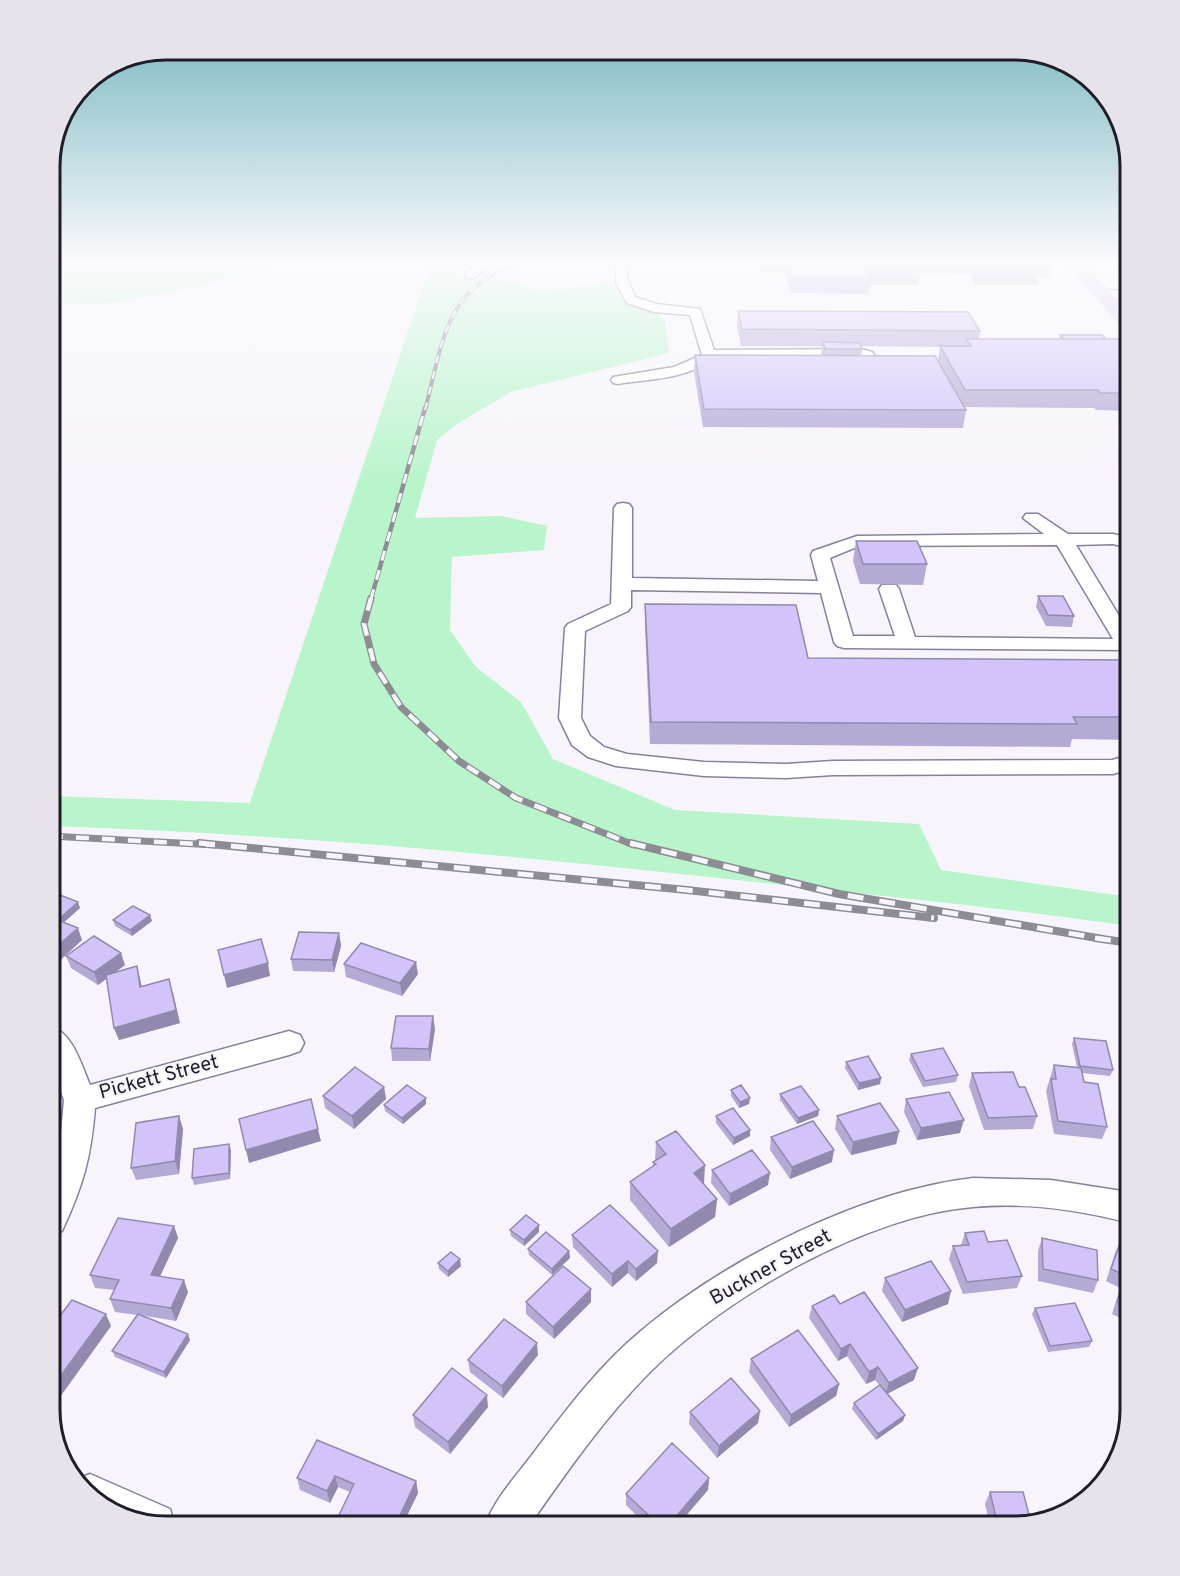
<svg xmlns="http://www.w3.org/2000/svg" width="1180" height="1576" font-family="Overpass,sans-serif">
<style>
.green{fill:#b8f5cb}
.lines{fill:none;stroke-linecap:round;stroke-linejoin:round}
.minor-casing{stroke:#87809c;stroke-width:3}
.major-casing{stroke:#d2d2d4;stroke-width:2}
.minor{fill:#fff;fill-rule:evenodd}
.major{fill:#d6c8f8;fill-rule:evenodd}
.rail-far3-casing{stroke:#8d8b93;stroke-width:4}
.rail-far2-casing{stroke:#8d8b93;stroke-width:4.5}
.rail-far1-casing{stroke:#8d8b93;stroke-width:7}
.rail-casing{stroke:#8d8b93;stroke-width:8}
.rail-far3{stroke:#f7f5fb;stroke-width:2;stroke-dasharray:8;stroke-linecap:butt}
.rail-far2{stroke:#f7f5fb;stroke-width:3;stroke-dasharray:10;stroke-linecap:butt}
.rail-far1{stroke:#f7f5fb;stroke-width:4.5;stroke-dasharray:13;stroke-linecap:butt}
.rail{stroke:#f7f5fb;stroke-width:5;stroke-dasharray:16;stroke-linecap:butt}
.wall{fill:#b5a9d6;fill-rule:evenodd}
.shaded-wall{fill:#9389ae}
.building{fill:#d2c4f9;stroke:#9389ae;stroke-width:1.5}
.labels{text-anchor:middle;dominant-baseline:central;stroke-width:4.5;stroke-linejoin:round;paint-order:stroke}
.near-street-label{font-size:20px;fill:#201d28;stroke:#f7f5fb}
.rim{fill:none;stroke:#201d28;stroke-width:3}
</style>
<rect width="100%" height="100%" fill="#f7f5fb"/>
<path class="green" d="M76,263H278L212,283L161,294L103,304L50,303V268Z
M431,263H462L459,276L501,280L543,291L612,283L641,307L657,312L665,322L669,353L511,392L457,424L437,440L415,518L501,516L547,526L544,550L452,557L450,630L476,667L521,702L553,759L675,810L919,824L941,870L1130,897V926C1012,909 892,897 773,884C532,857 291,834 50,826V796L250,803Z"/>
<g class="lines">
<g class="minor-casing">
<path id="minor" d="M478,263H492L474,278H466V272Z
M617,263H629L627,278L635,297L656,304L700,309L714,350L861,349L872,352L879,360V365C872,372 852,374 845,367L847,364L865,361L862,358H714C688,379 650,379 618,384L613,383L611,380L613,377L674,367L702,355L690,315L654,312L627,303L616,283Z
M1103,290L1130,291V299L1099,297L1097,294Z
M623,503L629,504L632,508V578L818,581L811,555L813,551L857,536L1044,534L1023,518L1026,514H1038L1068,534H1113L1130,538V548L1113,544L1076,545L1130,634V650L844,648L837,646L834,642L821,593L631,590V607L628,611L585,631L581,718L590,736L604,747L627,754L704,762L786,764L833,761L1112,760L1130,755V769L1113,774L833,775L786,778L704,776L616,766L588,757L572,745L559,718L565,628L568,624L611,604L614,508L617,504ZM1057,545L1113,639L915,637L899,589L896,585H882L879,589L895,636H853L830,558L859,546Z
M50,1026C73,1033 81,1064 90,1085L289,1031L300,1035L304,1043L300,1051L289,1055L95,1108C91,1158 83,1186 62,1231L50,1235V1184L60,1143L64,1100L50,1061Z
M973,1178L1051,1180L1122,1191L1130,1193V1223C1080,1210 1025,1202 973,1207C866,1216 725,1297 650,1372C604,1418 566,1473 529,1526H485C495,1497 520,1472 538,1447C569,1406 601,1364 641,1331C726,1259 861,1191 973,1178Z
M90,1474L170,1509L175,1526H166L108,1511L75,1480Z"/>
</g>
<g class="major-casing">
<path id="major" d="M1067,263H1083L1130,314V329L1124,328Z"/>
</g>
<use href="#minor" class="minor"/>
<use href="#major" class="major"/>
<g class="rail-far3-casing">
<path id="rail-far3" d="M425,410C436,370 442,314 476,286C488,276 503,270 517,263"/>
</g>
<g class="rail-far2-casing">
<path id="rail-far2" d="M371,599L425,408"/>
</g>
<g class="rail-far1-casing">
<path id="rail-far1" d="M371,598L364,624L374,664L401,707L459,761L516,798L634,845
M50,836L215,845"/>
</g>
<g class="rail-casing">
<path id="rail" d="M199,843L687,890L934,918
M630,843L839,894L1103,939
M1095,938L1130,943"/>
</g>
<use href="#rail-far3" class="rail-far3"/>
<use href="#rail-far2" class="rail-far2"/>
<use href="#rail-far1" class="rail-far1"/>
<use href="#rail" class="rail"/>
</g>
<path class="wall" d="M758,263H1051L1049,277H1039L1037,285H975L971,279L972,274L920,273L918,285H870L869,294L791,293L784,273H761Z
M1116,263H1131V275H1120L1114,269Z
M738,311L980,331L979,339H1059L1060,335L1106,339L1131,340V411L1096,410L1094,408L964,407L966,410L963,428L703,427L694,372L695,355L821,356L822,346H741L737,327ZM861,346L940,347L938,361L861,356L862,349Z
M856,541L927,564L923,585L860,584L853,561Z
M1038,596L1074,616L1072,627L1046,626L1036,607Z
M645,604L808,658L1131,667L1130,740L1072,739L1070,747L650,744L645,626Z
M50,905L80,908L64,922L82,940L57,963L50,960Z
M150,915L152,921L132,936L115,926L113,920Z
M339,933L341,946L334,972L293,971L291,959Z
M66,956L125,965L116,972L137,966L142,987L173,992L180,1023L119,1040L114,1028L106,979L98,985L71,968Z
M344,964L418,974L402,996L346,977Z
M435,1029L430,1061H392L391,1048Z
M1074,1038L1113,1070L1110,1076L1082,1073L1084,1082L1107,1127L1102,1139L1054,1134L1046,1091L1054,1065L1077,1067L1072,1044Z
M911,1054L958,1075L956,1082L923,1087L909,1060Z
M846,1062L880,1084L858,1090L845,1068Z
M972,1073L1019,1087L1037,1116L1033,1129L984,1130L969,1086Z
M384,1087L386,1099L354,1129L325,1108L323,1096Z
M731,1090L749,1104L739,1108L731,1096Z
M780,1094L819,1110L818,1116L797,1124L780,1100Z
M426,1098V1104L403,1124L385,1111L384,1105Z
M906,1099L960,1133L917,1140L904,1112Z
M1129,1105L1130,1106V1149L1122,1147L1124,1118Z
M179,1116L183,1129L179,1174L136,1180L131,1168Z
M716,1116L750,1130V1136L733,1145L716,1123Z
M837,1116L899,1131L896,1144L851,1155L835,1129Z
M771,1137L832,1162L790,1179L770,1150Z
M656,1142L704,1184L717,1199L715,1217L669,1247L630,1200V1182L653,1166V1162L655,1161Z
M231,1150L230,1179L194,1185L192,1178Z
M712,1170L768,1185L729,1206L711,1183Z
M539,1225V1232L524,1246L511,1236L510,1230Z
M174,1226L178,1238L160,1276L188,1292L176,1321L140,1315L190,1340L166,1378L115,1357L112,1351L137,1315L115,1312L110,1299L114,1290L95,1288L90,1275Z
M965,1233L988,1242L1022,1276L1017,1288L963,1294L949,1259L953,1246L961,1245Z
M572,1235L657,1263L636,1281L628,1273L612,1287L573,1247Z
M1042,1238L1098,1280L1093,1293L1038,1281V1251Z
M1121,1240L1130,1245V1323L1112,1314L1120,1288L1106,1281L1115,1253Z
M528,1249L569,1251L570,1258L552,1275L529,1255Z
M438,1263L461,1266L448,1277L439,1269Z
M885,1278L948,1304L902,1322L882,1291Z
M591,1289V1302L554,1339L526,1314V1302Z
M840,1304L914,1380L888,1393L905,1415L903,1421L876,1440L852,1409L854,1403L879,1385L875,1380L866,1384L847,1356L838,1361L809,1318L812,1306Z
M1035,1308L1092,1341L1089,1347L1048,1352L1032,1314Z
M111,1326L57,1401L50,1398V1329Z
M538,1355L503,1398L470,1372L468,1360Z
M751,1359L839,1384L836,1396L789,1427L749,1372Z
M488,1407L450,1454L415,1427L413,1415Z
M760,1411L758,1423L717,1458L689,1424L690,1412Z
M317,1440L416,1481L418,1493L402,1526H340L337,1519L350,1492L338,1487L330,1503L300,1490L297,1478Z
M709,1478L708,1490L677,1526H647L626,1505V1494Z
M990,1492L1014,1526H990L985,1504Z"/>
<path class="shaded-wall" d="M78,902L80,908L61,925L59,919Z
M150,915L152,921L132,936L130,930Z
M78,928L82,940L57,963L53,950Z
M339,933L341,946L334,972L332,960Z
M121,953L125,965L98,985L94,972Z
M416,962L418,974L402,996L400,983Z
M268,963L270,976L227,988L224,975Z
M137,966L140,979L144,999L140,987Z
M169,979L180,1023L119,1040L114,1028Z
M433,1016L435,1029L430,1061L429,1049Z
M881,1078L880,1084L858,1090L859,1083Z
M384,1087L386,1099L354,1129L352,1116Z
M426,1098V1104L403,1124L402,1118Z
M750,1098L749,1104L739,1108L740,1102Z
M819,1110L818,1116L797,1124L798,1118Z
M179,1116L183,1129L179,1174L175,1161Z
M964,1120L960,1133L917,1140L921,1128Z
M318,1129L321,1141L249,1163L246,1150Z
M750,1130V1136L733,1145L734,1138Z
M899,1131L896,1144L851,1155L853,1142Z
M229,1144L231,1150L230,1179L229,1173Z
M834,1150L832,1162L790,1179L792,1167Z
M705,1165L704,1184L694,1173Z
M770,1173L768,1185L729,1206L730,1194Z
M717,1199L715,1217L669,1247L671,1229Z
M539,1225V1232L524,1246V1240Z
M174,1226L178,1238L155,1287L151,1275Z
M569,1251L570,1258L552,1275V1269Z
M658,1251L657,1263L636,1281V1269Z
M460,1259L461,1266L448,1277V1271Z
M628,1261V1273L612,1287V1274Z
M184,1280L188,1292L176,1321L171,1308Z
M591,1289V1302L554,1339L553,1327Z
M951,1291L948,1304L902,1322L905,1310Z
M106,1314L111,1326L57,1401L51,1389Z
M188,1334L190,1340L166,1378L164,1372Z
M537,1343L538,1355L503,1398L502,1386Z
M850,1344L847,1356L838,1361L841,1349Z
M878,1367L875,1380L866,1384L869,1372Z
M918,1368L914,1380L885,1395L889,1383Z
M839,1384L836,1396L789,1427L791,1415Z
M487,1395L488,1407L450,1454L448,1442Z
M760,1411L758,1423L717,1458L719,1446Z
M905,1415L903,1421L876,1440L878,1434Z
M335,1476L338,1487L330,1503L327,1491Z
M709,1478L708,1490L677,1526H668Z
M416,1481L418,1493L402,1526H395Z"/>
<path class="building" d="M787,263H863L871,278H793Z
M866,263H916L920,270L870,269Z
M973,264H1035L1040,270H978Z
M738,311L968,312L980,331L742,329Z
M1060,335H1102L1106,339H1064Z
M966,339H1130L1131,393H1100L1098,390H965L940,346H971Z
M823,342L859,343L862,349H825Z
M695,355L935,356L966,410L704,409Z
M856,541H917L927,564H863Z
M1038,596H1063L1074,616L1048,615Z
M645,604L796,605L808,658L1127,660L1131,667V717H1073L1077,724L651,722Z
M60,895L78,902L59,919L50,915V905Z
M133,906L150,915L130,930L113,920Z
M50,917L78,928L53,950L50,949Z
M299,932L339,933L332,960L291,959Z
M94,936L121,953L94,972L66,956Z
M261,939L268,963L224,975L218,950Z
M361,943L416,962L400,983L344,964Z
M137,966L140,987L169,979L176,1010L114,1028L106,975Z
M396,1016H433L429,1049L391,1048Z
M1074,1038L1106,1041L1113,1070L1080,1066Z
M943,1048L958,1075L925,1081L911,1054Z
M868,1056L881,1078L859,1083L846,1062Z
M1054,1065L1081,1068L1084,1082L1098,1084L1107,1127L1058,1121L1051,1079H1056Z
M355,1067L384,1087L352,1116L323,1096Z
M1013,1072L1019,1087H1025L1037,1116L988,1118L972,1073Z
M407,1085L426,1098L402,1118L384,1105Z
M741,1085L750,1098L740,1102L731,1090Z
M801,1086L819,1110L798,1118L780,1094Z
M949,1092L964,1120L921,1128L906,1099Z
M311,1099L318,1129L246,1150L239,1119Z
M880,1103L899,1131L853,1142L837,1116Z
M1129,1105L1130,1106V1135L1127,1134Z
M733,1108L750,1130L734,1138L716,1116Z
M179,1116L175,1161L131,1168L136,1123Z
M813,1121L834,1150L792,1167L771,1137Z
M676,1131L705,1165L694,1173L717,1199L671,1229L630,1182L656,1164L653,1162L666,1154L656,1142Z
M229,1144V1173L192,1178L194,1149Z
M752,1150L770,1173L730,1194L712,1170Z
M610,1205L658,1251L636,1269L628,1261L612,1274L572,1235Z
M526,1215L539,1225L524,1240L510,1230Z
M118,1218L174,1226L151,1275L184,1280L171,1308L110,1299L119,1280L90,1275Z
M984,1231L988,1242L1007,1240L1022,1276L967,1282L953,1246L969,1245L965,1233Z
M546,1232L569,1251L552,1269L528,1249Z
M1042,1238L1097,1250L1098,1280L1043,1269Z
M1121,1240L1130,1245V1308L1117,1302L1126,1276L1111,1269Z
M451,1252L460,1259L448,1271L438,1263Z
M931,1261L951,1291L905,1310L885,1278Z
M563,1266L591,1289L553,1327L526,1302Z
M864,1292L918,1368L889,1383L878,1367L869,1372L850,1344L841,1349L812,1306L834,1295L840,1304Z
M72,1300L106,1314L51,1389H50V1329Z
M1075,1303L1092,1341L1050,1346L1035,1308Z
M138,1314L188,1334L164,1372L112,1351Z
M504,1319L537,1343L502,1386L468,1360Z
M798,1330L839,1384L791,1415L751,1359Z
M452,1368L487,1395L448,1442L413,1415Z
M731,1378L760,1411L719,1446L690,1412Z
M880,1385L905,1415L878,1434L854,1403Z
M317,1440L416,1481L395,1526H355L337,1519L354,1484L335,1476L327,1491L297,1478Z
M672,1443L709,1478L668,1526H660L626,1494Z
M990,1492H1023L1031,1522L1014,1526H998Z"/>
<linearGradient id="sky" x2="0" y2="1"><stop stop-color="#6db3bb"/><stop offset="0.54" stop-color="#fbfafd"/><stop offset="1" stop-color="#fbfafd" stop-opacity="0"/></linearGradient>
<rect width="1180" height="484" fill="url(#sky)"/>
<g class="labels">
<g class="near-street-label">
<text transform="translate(159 1078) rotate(-15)">Pickett Street</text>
<text transform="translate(771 1268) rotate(-29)">Buckner Street</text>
</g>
</g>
<path d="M0 0H1180V1576H0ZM166 60H1014A106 106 0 0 1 1120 166V1410A106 106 0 0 1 1014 1516H166A106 106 0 0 1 60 1410V166A106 106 0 0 1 166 60Z" fill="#e6e4ea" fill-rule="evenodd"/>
<path class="rim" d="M166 60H1014A106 106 0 0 1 1120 166V1410A106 106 0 0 1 1014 1516H166A106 106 0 0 1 60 1410V166A106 106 0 0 1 166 60Z"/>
</svg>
